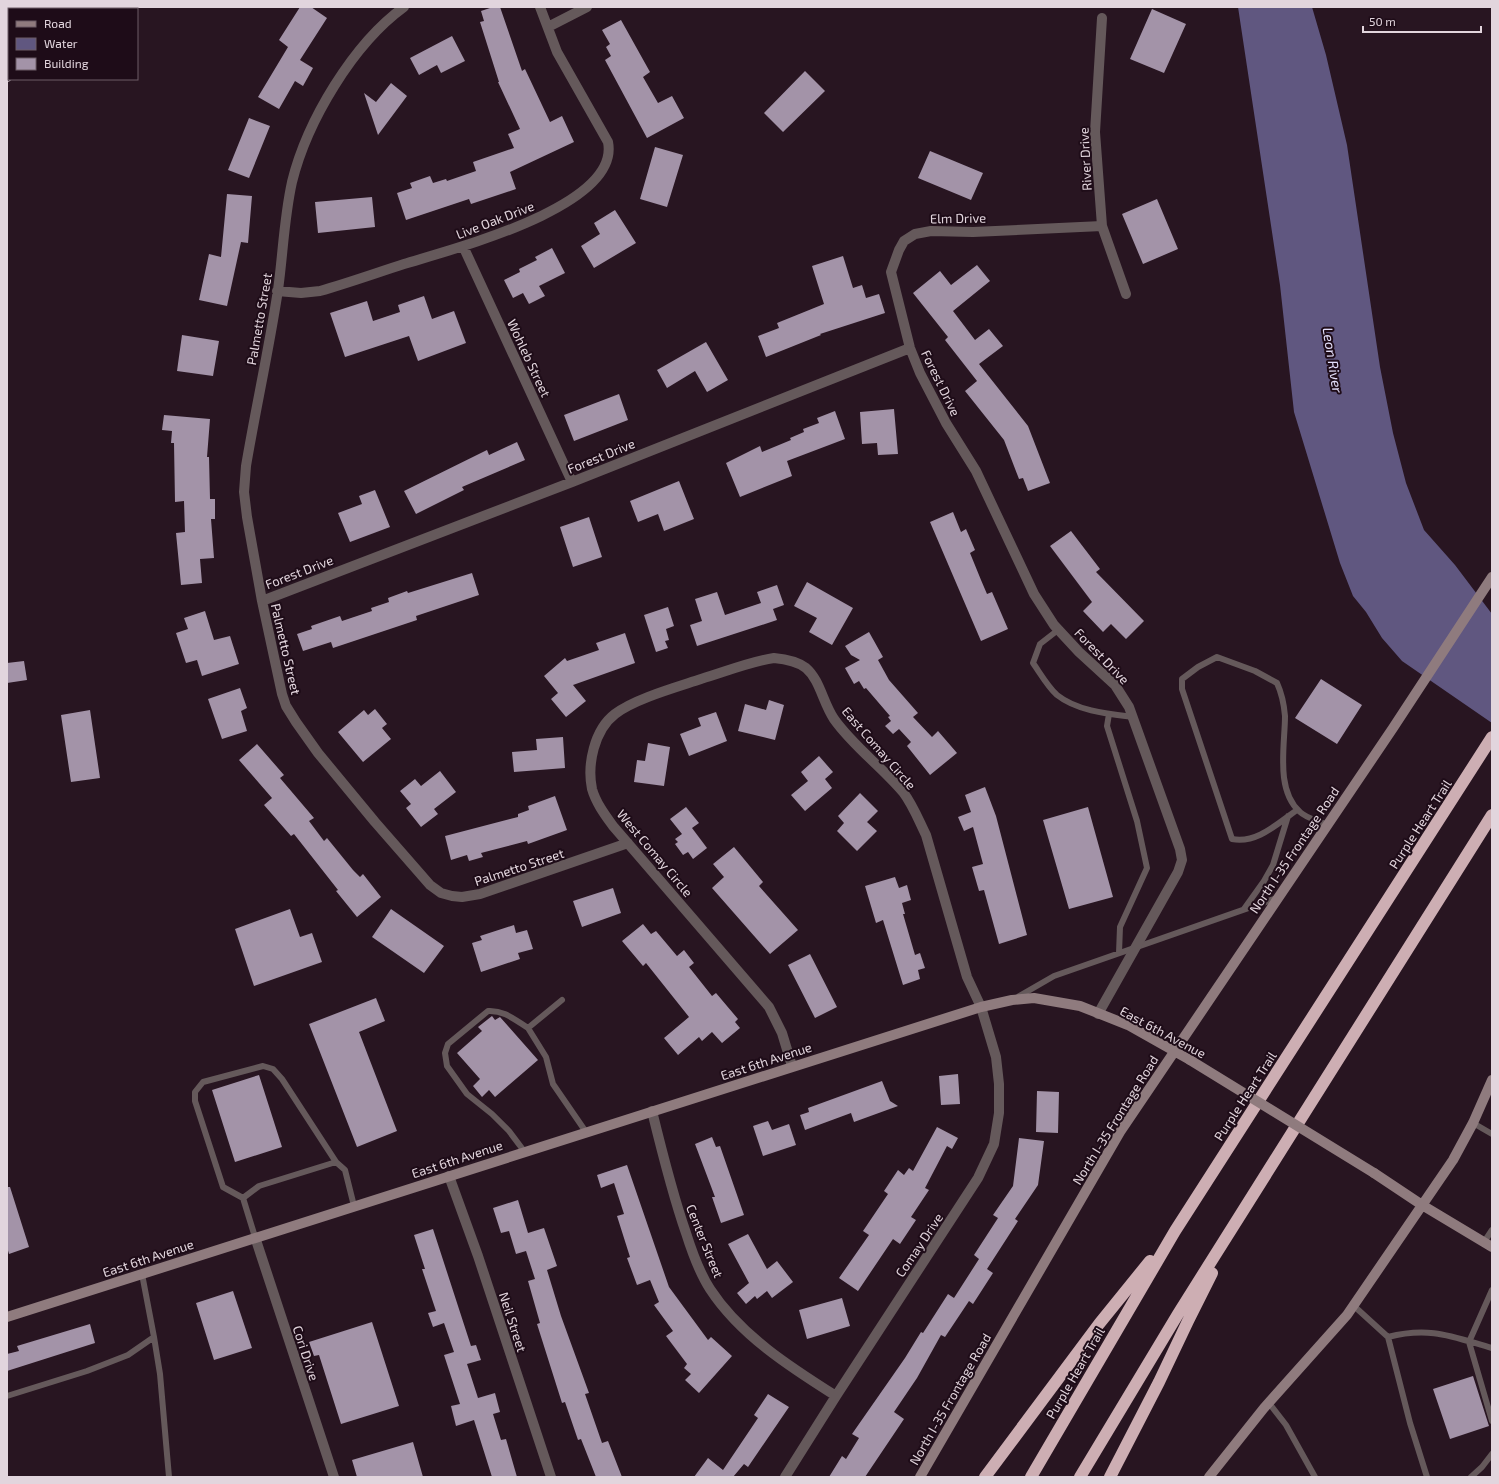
<svg xmlns="http://www.w3.org/2000/svg" width="1499" height="1484" font-family="'Exo 2',sans-serif">
<style>
.water{fill:#605780}
.building{fill:#a393a8}
.lines{fill:none;stroke-linecap:round;stroke-linejoin:round}
.service{stroke:#65595b;stroke-width:6}
.minor{stroke:#65595b;stroke-width:10}
.secondary{stroke:#8f7b7e;stroke-width:10}
.motorway{stroke:#cdaeb3;stroke-width:12}
.rail-casing{stroke:#bdafb8;stroke-width:4.5}
.rail{stroke:#1e0c18;stroke-width:3;stroke-dasharray:9;stroke-linecap:butt}
.secondary-bridge{stroke:#8f7b7e;stroke-width:10}
.labels{text-anchor:middle;dominant-baseline:central;stroke-width:4;stroke-linejoin:round;paint-order:stroke}
.street-label{font-size:13px;fill:#e2d5dd;stroke:#1e0c18}
.water-label{font-size:14px;font-style:italic;fill:#e4dffb;stroke:#1e0c18}
</style>
<rect width="100%" height="100%" fill="#281521"/>
<path class="water" d="M1238,7H1312L1326,55L1347,145L1380,367L1393,433L1406,483L1424,530L1455,565L1492,614V723L1402,661L1382,638L1366,612L1353,596L1340,563L1294,412L1280,285Z"/>
<path class="building" d="M300,7H311L327,18L300,60L313,68L303,86L295,81L279,109L258,97L288,47L279,40Z
M493,7H500L522,71L525,69L550,122L562,116L574,142L510,172L516,189L471,204L469,199L406,220L397,193L412,188L410,183L430,176L433,183L446,179L447,181L476,171L473,162L514,148L508,134L520,129L498,82H499L480,22L484,21L481,11Z
M1152,9L1186,24L1164,73L1130,59Z
M621,20L650,72L643,77L658,103L672,96L684,118L647,138L605,60L611,56L606,47L610,44L602,30Z
M452,36L465,61L441,73L437,65L419,75L410,58Z
M805,71L825,91L783,132L764,113Z
M391,83L407,96L378,135L364,93L376,102Z
M249,118L270,126L249,178L228,170Z
M655,147L683,155L667,207L640,199Z
M930,151L983,173L971,200L918,178Z
M227,194L252,196L248,243L241,242L227,306L199,300L209,254L221,257Z
M372,197L375,227L318,233L315,202Z
M1157,199L1178,249L1143,264L1122,214Z
M615,210L636,243L594,268L581,246L600,234L594,223Z
M552,248L565,273L539,286L545,296L529,304L523,293L513,298L504,280L520,272L519,269L537,260L535,257Z
M843,256L853,288L862,285L866,298L879,294L885,313L820,334L821,335L766,357L758,336L779,328L777,323L824,304L812,266Z
M977,265L990,281L953,311L975,340L989,329L1003,346L979,364L1028,426L1050,483L1028,491L1023,478L1019,479L1004,440L965,391L977,381L945,340L948,337L913,293L940,271L951,285Z
M424,296L432,319L454,311L466,343L418,361L409,336L345,357L330,313L367,301L373,321L400,312L398,305Z
M182,335L219,341L213,376L177,371Z
M706,342L728,380L707,392L695,371L667,388L657,370Z
M619,394L628,420L574,441L564,415Z
M894,409L898,454L878,455L877,443L862,444L860,412Z
M835,411L845,439L787,461L792,476L740,497L726,463L760,446L762,452L791,440L790,438L804,432L803,429L819,423L817,418Z
M164,415L210,419L207,457H209L210,499H215V519H211L214,558L200,559L202,583L181,585L176,533L185,532L184,501L175,502L174,443H171L172,431L162,430Z
M517,442L525,460L462,487L464,490L416,514L404,491L487,450L489,455Z
M679,481L694,519L664,531L658,514L638,522L630,501Z
M375,490L390,527L350,542L338,513L362,504L359,496Z
M953,512L961,532L966,529L975,550L970,553L981,580L987,594L992,592L1008,629L981,641L930,522Z
M589,517L602,557L573,567L560,527Z
M1071,531L1100,569L1096,572L1144,621L1126,639L1111,624L1103,632L1083,611L1092,602L1050,546Z
M472,573L479,595L416,616L417,620L333,648L331,642L303,651L297,634L312,629L311,626L340,616L342,621L372,611L371,608L389,602L388,598L407,591L408,593Z
M807,582L853,608L832,645L809,632L817,618L794,606Z
M777,585L784,605L773,609L777,620L697,646L690,625L702,621L695,599L717,592L725,615L761,603L757,592Z
M668,607L674,626L666,629L669,640L665,641L668,648L656,652L644,615Z
M205,611L214,640L230,636L239,664L202,676L197,660L186,663L176,633L188,629L184,618Z
M869,632L883,657L878,660L889,680L918,713L913,717L932,737L938,731L957,753L930,775L907,746L911,742L899,729L893,734L885,726L891,721L888,717L890,716L866,688L864,689L859,681L854,684L845,668L860,660L851,655L845,646Z
M625,633L635,663L573,685L586,701L566,717L551,699L558,693L544,676L565,658L567,661L599,650L596,643Z
M24,661L27,680L7,683V663Z
M1321,679L1362,705L1337,744L1295,718Z
M240,688L247,708L241,711L247,731L222,739L208,699Z
M769,700L784,705L775,740L738,731L745,704L766,710Z
M375,709L387,724L382,728L391,739L363,762L338,732L364,710L368,715Z
M90,710L100,778L71,782L61,715Z
M716,712L727,741L689,756L680,734L701,726L698,718Z
M563,737L565,768L514,772L512,752L537,750L536,739Z
M648,743L670,747L664,786L634,782L637,760L645,761Z
M257,744L284,775L280,778L314,818L309,821L324,841L327,838L353,870L360,877L363,874L381,897L357,917L336,891L338,890L294,834L291,836L264,805L272,798L239,760Z
M819,756L833,772L825,779L832,788L805,811L791,795L808,781L801,772Z
M440,771L456,792L434,809L438,814L421,827L406,808L411,804L400,791L415,779L421,786Z
M985,787L996,816L1027,935L999,944L984,890L979,891L972,867L983,864L973,827L964,831L958,817L971,812L965,795Z
M860,793L878,811L867,822L877,831L857,851L837,831L844,823L838,816Z
M555,796L567,830L528,844L527,841L481,853L483,857L469,861L467,855L451,860L445,836L518,817V814L529,810L528,806Z
M686,807L699,823L692,828L707,848L693,859L688,852L683,855L675,844L678,842L675,839L682,834L670,819Z
M1088,807L1113,897L1069,909L1043,820Z
M734,847L763,882L759,886L798,930L770,954L712,888L724,877L713,864Z
M895,877L899,888L907,885L911,900L902,903L905,914H903L915,955L920,953L925,968L918,970L920,979L903,985L883,920L876,923L865,886Z
M613,888L621,913L582,927L573,901Z
M290,909L300,937L312,933L322,962L254,986L235,929Z
M391,909L444,946L424,973L372,937Z
M643,924L651,934L656,931L677,956L684,950L694,963L689,967L712,996L716,993L738,1019L735,1022L740,1028L722,1043L712,1032L702,1041L699,1037L678,1055L664,1038L689,1017L646,963L643,966L622,941Z
M514,925L516,933L527,930L533,949L518,953L520,959L481,972L472,943L482,940L480,936Z
M810,954L837,1007L815,1018L788,965Z
M376,998L385,1021L359,1032L397,1131L357,1147L309,1024Z
M492,1016L495,1020L500,1017L538,1060L495,1097L489,1090L482,1097L473,1086L480,1079L457,1053L482,1031L478,1027Z
M958,1074L960,1104L941,1105L939,1076Z
M259,1075L282,1147L235,1162L212,1090Z
M882,1081L890,1101L898,1106L854,1122L851,1113L805,1130L800,1115L809,1112L808,1108Z
M1037,1091L1059,1092L1058,1133L1036,1132Z
M768,1121L772,1130L789,1124L796,1145L763,1156L753,1126Z
M937,1127L958,1138L952,1149L947,1146L925,1188L929,1190L911,1217L916,1220L900,1244L893,1239L858,1291L839,1278L869,1235L863,1231L888,1194L884,1191L898,1170L904,1175L909,1168L913,1171Z
M712,1137L716,1147L720,1146L744,1215L721,1223L712,1197H715L695,1144Z
M1019,1138L1044,1141L1038,1185L1015,1219L1018,1221L987,1269L993,1273L973,1304L969,1301L945,1337L941,1335L917,1378L894,1412L904,1419L865,1477H829L842,1456L846,1459L859,1438L852,1434L905,1358L921,1332L923,1333L948,1294L954,1298L979,1259L974,1255L998,1218L993,1215L1013,1186Z
M627,1165L669,1287L708,1340L711,1337L732,1356L699,1393L685,1380L691,1374L684,1368L687,1364L666,1336L673,1331L654,1305L659,1302L650,1280L637,1285L627,1258L630,1257L617,1216L624,1214L614,1183L601,1188L597,1175Z
M7,1187H10L29,1247L9,1254L7,1247Z
M518,1200L528,1233L544,1228L557,1266L547,1270L561,1316L589,1393L585,1394L602,1443L608,1441L622,1477H596L581,1439L578,1440L565,1402L562,1403L537,1324L540,1323L528,1281L535,1279L526,1251L516,1254L509,1231L501,1233L493,1208Z
M433,1229L471,1346L476,1345L481,1360L467,1364L478,1398L495,1393L500,1412L493,1414L501,1440L506,1439L517,1477H492L474,1420L456,1426L451,1406L460,1404L444,1355L454,1352L444,1323L433,1327L428,1313L436,1311L422,1269H425L414,1235Z
M748,1234L767,1269L777,1261L793,1282L772,1298L767,1291L757,1299L755,1296L746,1304L737,1293L749,1283L728,1244Z
M233,1291L252,1348L214,1360L196,1303Z
M842,1298L850,1326L807,1339L799,1310Z
M372,1322L399,1406L341,1424L319,1355L314,1356L309,1342Z
M90,1324L95,1343L7,1371V1354L19,1351L17,1346Z
M1473,1376L1489,1426L1450,1439L1433,1389Z
M768,1394L789,1407L748,1467L744,1464L733,1477H694L708,1458L723,1470L758,1418L754,1415Z
M413,1442L423,1477H357L352,1460Z"/>
<g class="lines">
<path class="service" d="M1058,630L1040,644L1033,663C1040,673 1048,687 1057,695C1077,711 1108,714 1133,717
M1109,714L1107,726L1137,821L1147,868L1120,927L1119,953
M1297,810C1278,823 1257,844 1232,839L1182,689V679L1198,667L1217,657L1255,671L1277,683C1282,694 1284,704 1285,716C1285,745 1275,790 1300,812C1306,818 1319,821 1327,825
M1244,909L1264,881L1273,865L1288,816
M1016,998L1054,976L1277,898
M562,1000L528,1028L546,1057L553,1084L586,1132
M1473,1123L1492,1134
M524,1151L509,1131L492,1114L467,1094L447,1066L445,1053L448,1044L488,1011C504,1010 515,1020 528,1028
M243,1198L259,1186L336,1162
M255,1237L243,1198L223,1187L195,1101V1092L203,1082L263,1066L273,1069L282,1079L336,1162L345,1170L354,1206
M1484,1242L1492,1230
M1492,1290L1469,1342L1492,1421
M1354,1306L1388,1337L1410,1423L1427,1477
M154,1337L160,1374L169,1477
M1388,1337C1430,1326 1453,1337 1492,1348
M7,1396L87,1371L128,1355L154,1337L142,1274
M1269,1403L1286,1425L1315,1477
M1471,1477L1482,1467L1492,1454"/>
<path class="minor" d="M404,7C353,44 307,121 292,182C284,218 283,254 278,290C269,349 256,407 246,466L244,492L247,517L262,601L282,694L286,706L296,722L318,753L375,822L430,885L441,893L452,896L462,897L480,894L628,843
M1102,18L1095,132L1102,226L1126,294
M548,27L587,7
M463,246L572,482
M277,291L301,293L320,291C348,283 376,273 404,264C449,250 621,207 608,142L557,52L540,7
M262,601L572,482L910,348
M1098,1014L1178,872L1182,860L1180,849L1129,707L1115,685L1079,652L1054,625L1034,594L976,471L946,423L920,373L910,348L891,272L899,250L904,241L915,234L931,231L973,232L1102,226
M652,1111C662,1152 672,1193 686,1233C692,1252 699,1272 710,1289C740,1335 790,1367 836,1396
M449,1176L478,1256L551,1477
M255,1237L334,1477
M785,1477L836,1396L978,1178L994,1144L999,1113V1084L996,1057L981,1007L967,977L926,835C919,821 913,805 903,792C881,766 853,746 834,719C823,703 820,680 806,668C797,661 785,659 774,658C749,662 725,672 701,679C677,687 634,699 615,714C594,730 587,765 592,789C596,803 605,815 613,826L769,1007L782,1033L792,1066"/>
<path class="secondary" d="M1374,1173L1422,1205L1492,1247
M7,1317L981,1007L1012,1000L1034,998L1080,1006L1128,1025L1190,1060
M920,1477L1120,1132L1393,728L1492,577
M1209,1477L1264,1408L1347,1315L1453,1160L1473,1123L1492,1080"/>
<path class="motorway" d="M985,1477L1099,1324L1150,1261
M1031,1477L1175,1231L1492,737
M1080,1477L1178,1314L1492,815
M1110,1477L1159,1382L1188,1321L1212,1273"/>
<g class="rail-casing">
<path id="rail" d="M119,9L122,7
M7,80L9,79"/>
</g>
<use href="#rail" class="rail"/>
<path class="secondary-bridge" d="M1190,1060L1374,1173"/>
</g>
<g class="labels">
<g class="street-label">
<text transform="translate(1085 159) rotate(-93)">River Drive</text>
<text transform="translate(958 218) rotate(-1)">Elm Drive</text>
<text transform="translate(495 220) rotate(-21)">Live Oak Drive</text>
<text transform="translate(259 319) rotate(-80)">Palmetto Street</text>
<text transform="translate(529 358) rotate(65)">Wohleb Street</text>
<text transform="translate(941 383) rotate(64)">Forest Drive</text>
<text transform="translate(601 456) rotate(-22)">Forest Drive</text>
<text transform="translate(299 572) rotate(-21)">Forest Drive</text>
<text transform="translate(286 649) rotate(77)">Palmetto Street</text>
<text transform="translate(1102 656) rotate(46)">Forest Drive</text>
<text transform="translate(879 748) rotate(49)">East Comay Circle</text>
<text transform="translate(1420 824) rotate(-57)">Purple Heart Trail</text>
<text transform="translate(1294 850) rotate(-56)">North I-35 Frontage Road</text>
<text transform="translate(655 853) rotate(50)">West Comay Circle</text>
<text transform="translate(519 867) rotate(-18)">Palmetto Street</text>
<text transform="translate(1163 1032) rotate(28)">East 6th Avenue</text>
<text transform="translate(766 1061) rotate(-18)">East 6th Avenue</text>
<text transform="translate(1245 1096) rotate(-57)">Purple Heart Trail</text>
<text transform="translate(1115 1120) rotate(-58)">North I-35 Frontage Road</text>
<text transform="translate(457 1159) rotate(-18)">East 6th Avenue</text>
<text transform="translate(705 1241) rotate(68)">Center Street</text>
<text transform="translate(919 1245) rotate(-56)">Comay Drive</text>
<text transform="translate(148 1258) rotate(-18)">East 6th Avenue</text>
<text transform="translate(513 1322) rotate(72)">Neil Street</text>
<text transform="translate(306 1353) rotate(72)">Cori Drive</text>
<text transform="translate(1075 1373) rotate(-60)">Purple Heart Trail</text>
<text transform="translate(950 1399) rotate(-60)">North I-35 Frontage Road</text>
</g>
<g class="water-label">
<text transform="translate(1333 360) rotate(81)">Leon River</text>
</g>
</g>
<rect width="1499" height="1484" fill="none" stroke="#e2d5dd" stroke-width="16"/>
<rect x="8" y="8" width="130" height="72" fill="#1e0c18" stroke="#6c5c67"/>
<rect x="16" y="21" width="20" height="6" fill="#8f7b7e" stroke="#6c5c67"/>
<text x="44" y="28" font-size="12" fill="#e2d5dd">Road</text>
<rect x="16" y="38" width="20" height="12" fill="#605780" stroke="#6c5c67"/>
<text x="44" y="48" font-size="12" fill="#e2d5dd">Water</text>
<rect x="16" y="58" width="20" height="12" fill="#a393a8" stroke="#6c5c67"/>
<text x="44" y="68" font-size="12" fill="#e2d5dd">Building</text>
<path d="M1363 26v6h118v-6" fill="none" stroke="#e2d5dd" stroke-width="2"/>
<text x="1369" y="26" font-size="12" fill="#e2d5dd" stroke="#1e0c18" stroke-width="3" paint-order="stroke">50 m</text>
</svg>
